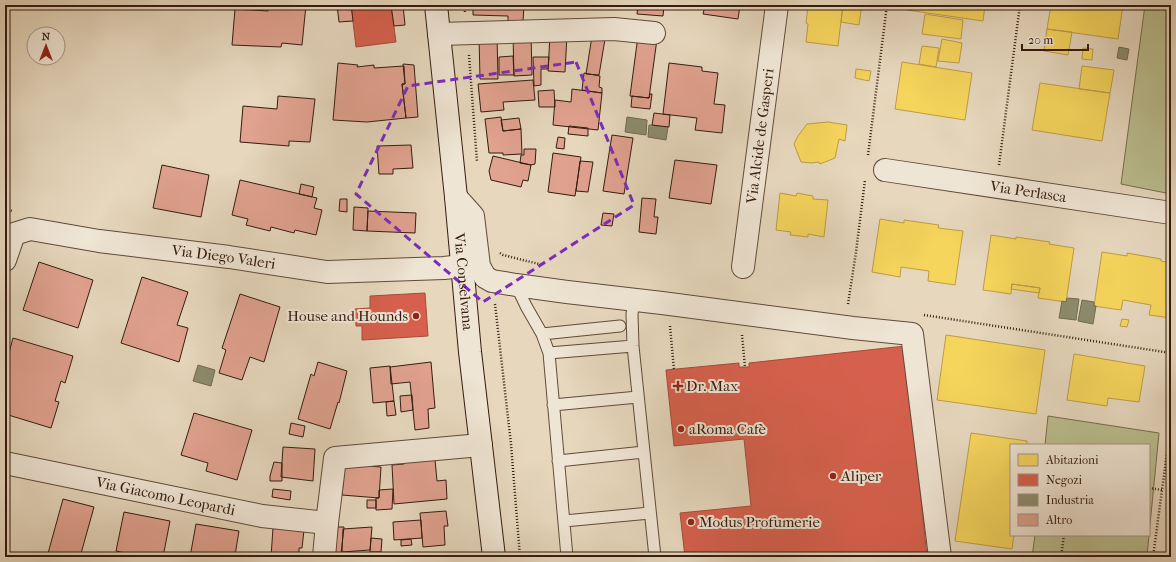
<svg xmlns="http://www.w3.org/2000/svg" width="1176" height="562" font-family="'IM FELL French Canon',serif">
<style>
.green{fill:#babd8e;stroke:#786c4e}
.homes{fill:#f6d55c;stroke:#bc9d45}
.shops{fill:#d6604d;stroke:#a64b3a}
.industry{fill:#8c8c6e;stroke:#726a52}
.building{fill:#e1a290;stroke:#351b0f}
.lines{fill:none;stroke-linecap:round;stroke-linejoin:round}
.lane-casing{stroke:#614a3a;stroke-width:13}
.street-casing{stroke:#614a3a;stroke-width:24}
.secondary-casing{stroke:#351b0f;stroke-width:24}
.path{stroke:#351b0f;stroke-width:2.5;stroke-dasharray:1 2;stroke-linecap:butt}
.lane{stroke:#efe5d4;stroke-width:11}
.street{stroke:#efe5d4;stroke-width:22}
.secondary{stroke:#efe5d4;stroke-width:22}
.marked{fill:none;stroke:#7b2cbf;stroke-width:3;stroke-dasharray:8 5;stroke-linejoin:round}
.poi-dot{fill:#8f2418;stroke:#efe5d4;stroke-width:1.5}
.labels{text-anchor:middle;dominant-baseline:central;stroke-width:4;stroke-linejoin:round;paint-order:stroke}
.street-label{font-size:15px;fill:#351b0f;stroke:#efe5d4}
.poi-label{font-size:15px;fill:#351b0f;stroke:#efe5d4;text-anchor:start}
</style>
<rect width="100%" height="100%" fill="#e6d7bd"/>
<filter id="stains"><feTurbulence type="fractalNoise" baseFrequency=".005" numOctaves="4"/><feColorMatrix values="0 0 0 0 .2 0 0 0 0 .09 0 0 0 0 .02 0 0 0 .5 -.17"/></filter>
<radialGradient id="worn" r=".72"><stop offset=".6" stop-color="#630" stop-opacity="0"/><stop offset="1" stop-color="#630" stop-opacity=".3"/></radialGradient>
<path class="green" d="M1145,5H1171V194L1121,184Z
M1048,416L1159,433L1149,535V445H1045Z
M1035,535H1149L1147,557H1032Z"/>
<path class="homes" d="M808,5H843L838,46L806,42L808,24L806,23Z
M843,5H862L859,25L841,22Z
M908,5H985L983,21L907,10Z
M1051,5H1123L1118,39L1047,29Z
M925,14L963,20L961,39L922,34Z
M1047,29L1072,32L1068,55L1044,51Z
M942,39L962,43L959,63L938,61Z
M922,46L939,48L936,67L919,64Z
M1083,48L1093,49L1092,60L1082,59Z
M902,62L972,73L965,120L895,109Z
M1082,66L1114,70L1110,93L1079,89Z
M856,69L871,71L869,81L855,78Z
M1040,83L1110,93L1102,141L1032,130Z
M828,122L847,125L845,141L839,139L835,158L820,164L819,162L812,163L801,162L794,144L798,136L807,124Z
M780,193L796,196L797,193L813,196V199L828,200L824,237L808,234V237L790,235L791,232L776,230Z
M880,219L904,223V220L939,225L938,228L963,231L955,285L928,281L929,271L901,267L900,277L872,272Z
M991,235L1016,239V237L1050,242L1049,244L1074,248L1066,302L1038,298L1040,288L1012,284L1011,294L983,290Z
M1102,252L1127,256V253L1161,259V261L1171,263V318L1149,315L1151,305L1123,300L1121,310L1094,306Z
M1012,284L1040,288L1039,293L1011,289Z
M1122,319L1129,320L1127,327L1120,326Z
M946,335L1045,350L1036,414L937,400Z
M1074,354L1145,366L1139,402L1108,398L1107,406L1067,400Z
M971,433L1027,441V445H1011V535H1014L1012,549L955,541Z"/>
<path class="shops" d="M351,5H391L396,42L356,47Z
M425,293L428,336L362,340V326H356L355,309L370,308V296Z
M905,346L927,557H685L680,513L751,506L744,439L674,446L666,370L739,363V367H749V363Z"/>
<path class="industry" d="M1119,47L1129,49L1127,60L1117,58Z
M627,117L647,120L646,135L625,132Z
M649,125L668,127L666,140L648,137Z
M1067,298L1079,299L1076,320L1059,318L1062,301L1066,302Z
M1082,300L1094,302V306H1096L1093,324L1078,321Z
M198,365L215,370L211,386L193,381Z"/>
<path class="building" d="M269,5H306L302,45L282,43L281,47L232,45L235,9L268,11Z
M337,5H351L353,21L339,22Z
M391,5H403L405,25L394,26Z
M473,5H524L523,21H508V16L473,15Z
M638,5H664L663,16L637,14Z
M701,5H740L738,19L703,14L705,6Z
M513,35H531L532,75L514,76Z
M550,35H567L565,72L548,71Z
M479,36H497L498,79H480Z
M592,36L605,39L599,75L586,74Z
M638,36L657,39L649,98L630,96Z
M513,56L514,75H499V57Z
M533,57H549L548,69H541V85L534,86Z
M338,63L358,65L357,67L374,65V68L404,66L405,84H402L406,118L367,122L333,120Z
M669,63L702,67V71L718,73L714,104L725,105L722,133L695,130L697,118L663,114Z
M403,64L414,65L418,117L406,118L402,84H405Z
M584,73L600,76L599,87L602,88V93L582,90Z
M533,80L535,100L503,102L504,110L481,112L478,84Z
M572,89L602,93L598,130L553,125L555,100L571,102Z
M554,90L555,107H539L538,91Z
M650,94H652L650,109L631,107L632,96L649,98Z
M278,96L315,99L310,142L289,141V146L240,142L243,106L277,109Z
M654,113L670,115L669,127L652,125Z
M501,117L503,131L521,129L522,154L503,155V153H489L485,119Z
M519,118L521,129L503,131L501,120Z
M569,126L588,128V136L568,134Z
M612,135L633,138L624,194L603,191Z
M558,137L565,138L564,149L556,148Z
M411,145L413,168L393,169V174H379L377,146Z
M524,149H536L535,164L531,165L520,163L521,155H524Z
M553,153L581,157L575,196L548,192Z
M493,156L531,165L528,181L523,180L521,187L491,180L489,171Z
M675,160L717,165L711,204L669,198Z
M580,161L593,162L588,192L576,191Z
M162,165L209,175L201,217L153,208Z
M240,180L317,198L314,208L322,210L316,235L295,230L294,233L271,227L270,231L246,225L248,219L232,215Z
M301,184L314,187L312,197L299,194Z
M642,198L656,199L654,217H658L656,234L639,232Z
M340,199H347V212L339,211Z
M354,207L368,208L367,231L353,230Z
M368,211L416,213L415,233L367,231Z
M603,213L614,214L612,226L601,225Z
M39,262L93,280L78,328L23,310Z
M142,277L188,292L177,325L188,328L179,362L121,343Z
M240,294L280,307L264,362L250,357L242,380L219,373L226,350L222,348Z
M13,338L73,356L65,383L61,381L55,401L59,402L51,428L5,414V379L9,365L6,364Z
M318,362L347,371L339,403L338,402L330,429L298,419L311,374L314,376Z
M431,362L435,408L428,409L429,428L415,430L410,382L391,384L390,367Z
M390,366L394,401L373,403L370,368Z
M412,395L413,410L401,412L400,396Z
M394,401L396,415L387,416L386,402Z
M194,413L252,430L237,480L206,471L208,463L181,455Z
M291,423L305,426L303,437L289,434Z
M283,447L315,449L313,481L281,477Z
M435,460L437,481L446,480L447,499L394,504L392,465L404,464L403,462Z
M274,462L282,463V481H270V476Z
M345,464L381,467L379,498L342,495Z
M273,489L291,491L290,500L272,497Z
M393,489L392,509L376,510V498H379V490Z
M63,499L94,507L80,557H47Z
M367,500H376V508H367Z
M446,511L448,526H444L445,545L423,547L420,513Z
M124,512L170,521L163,557H144L116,551Z
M421,520L422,538L394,540L393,522Z
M196,524L239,531L235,555L230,554V557H190Z
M333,527H344L341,554H331Z
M372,527L370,550L342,552L343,529Z
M273,528L304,530L302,548H299V557H271Z
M371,538L382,539L381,552H370Z
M411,539L412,545L401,546V540Z"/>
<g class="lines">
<g class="lane-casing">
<path id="lane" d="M516,285L526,306L542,334L549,353L633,346
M634,300L632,314L633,346L655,557
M542,334L620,326
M549,353L567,557
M553,405L638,397
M558,461L644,452
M564,521L650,513"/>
</g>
<g class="street-casing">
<g id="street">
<path d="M439,34L614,29L654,33"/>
<path id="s1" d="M885,170L1171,213"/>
<path d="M456,197L473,216L479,266L485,277L492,281L516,285L567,292L662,303L853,328L912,334L940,557"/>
<path id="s2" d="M5,260L14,234L30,229L99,241L229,257L327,272L444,268L462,266"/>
<path id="s3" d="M743,267L777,5"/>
<path id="s4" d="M5,463L262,516L327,523L335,458L481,445"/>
<path d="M324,557L327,523"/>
</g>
</g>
<g class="secondary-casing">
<g id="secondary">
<path id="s5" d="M436,5L456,197L470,352L494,557"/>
</g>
</g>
<path class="path" d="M464,5L465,12
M469,55L477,162
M868,155L887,5
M999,165L1020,5
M5,209L12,211
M500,253L503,255L543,265
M495,304L511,444L520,557
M848,304L856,252L865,180
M924,315L1171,353
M670,326L674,370
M742,335L745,367
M1167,450H1171
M1149,488L1162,490
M1061,557L1064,535
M1153,557L1171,423"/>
<use href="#lane" class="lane"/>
<use href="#street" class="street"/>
<use href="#secondary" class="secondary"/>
</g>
<path class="marked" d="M576,62L634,205L483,302L356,194L408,86Z"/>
<g class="poi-dot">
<circle cx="416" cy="316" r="4"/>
<path d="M676 380h4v4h4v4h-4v4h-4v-4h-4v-4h4z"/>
<circle cx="681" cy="429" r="4"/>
<circle cx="833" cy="476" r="4"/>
<circle cx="691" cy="522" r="4"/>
</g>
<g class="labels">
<g class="street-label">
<text stroke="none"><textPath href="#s3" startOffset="132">Via Alcide de Gasperi</textPath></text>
<text stroke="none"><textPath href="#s1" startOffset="145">Via Perlasca</textPath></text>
<text stroke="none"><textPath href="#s2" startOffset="240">Via Diego Valeri</textPath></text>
<text stroke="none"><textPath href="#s5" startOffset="278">Via Conselvana</textPath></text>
<text stroke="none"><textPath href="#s4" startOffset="164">Via Giacomo Leopardi</textPath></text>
</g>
<g class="poi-label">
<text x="408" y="316" text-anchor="end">House and Hounds</text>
<text x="686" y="386">Dr. Max</text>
<text x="689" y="429">aRoma Cafè</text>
<text x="841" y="476">Aliper</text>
<text x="699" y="522">Modus Profumerie</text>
</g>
</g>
<rect width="1176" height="562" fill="none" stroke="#e6d7bd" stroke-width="20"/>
<rect x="6" y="6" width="1164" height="550" fill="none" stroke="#351b0f" stroke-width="2"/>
<rect x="10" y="10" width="1156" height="542" fill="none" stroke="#351b0f"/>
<rect x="1010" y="444" width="140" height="92" fill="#efe5d4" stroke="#a59485"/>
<rect x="1018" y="454" width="20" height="12" fill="#f6d55c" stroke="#a59485"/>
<text x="1046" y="464" font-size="12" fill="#351b0f">Abitazioni</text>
<rect x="1018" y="474" width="20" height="12" fill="#d6604d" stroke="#a59485"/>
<text x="1046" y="484" font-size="12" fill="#351b0f">Negozi</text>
<rect x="1018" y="494" width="20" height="12" fill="#8c8c6e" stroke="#a59485"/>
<text x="1046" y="504" font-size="12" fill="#351b0f">Industria</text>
<rect x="1018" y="514" width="20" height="12" fill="#e1a290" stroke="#a59485"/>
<text x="1046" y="524" font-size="12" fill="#351b0f">Altro</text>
<g transform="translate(46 46)"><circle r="19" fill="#efe5d4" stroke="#a59485"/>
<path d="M0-3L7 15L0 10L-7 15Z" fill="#8f2418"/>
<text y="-6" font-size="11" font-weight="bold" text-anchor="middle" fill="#351b0f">N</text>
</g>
<path d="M1022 44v6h66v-6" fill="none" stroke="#351b0f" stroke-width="2"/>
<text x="1028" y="44" font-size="12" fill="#351b0f" stroke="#efe5d4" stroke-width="3" paint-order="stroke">20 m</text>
<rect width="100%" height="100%" filter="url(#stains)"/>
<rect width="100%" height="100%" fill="url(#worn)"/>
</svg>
